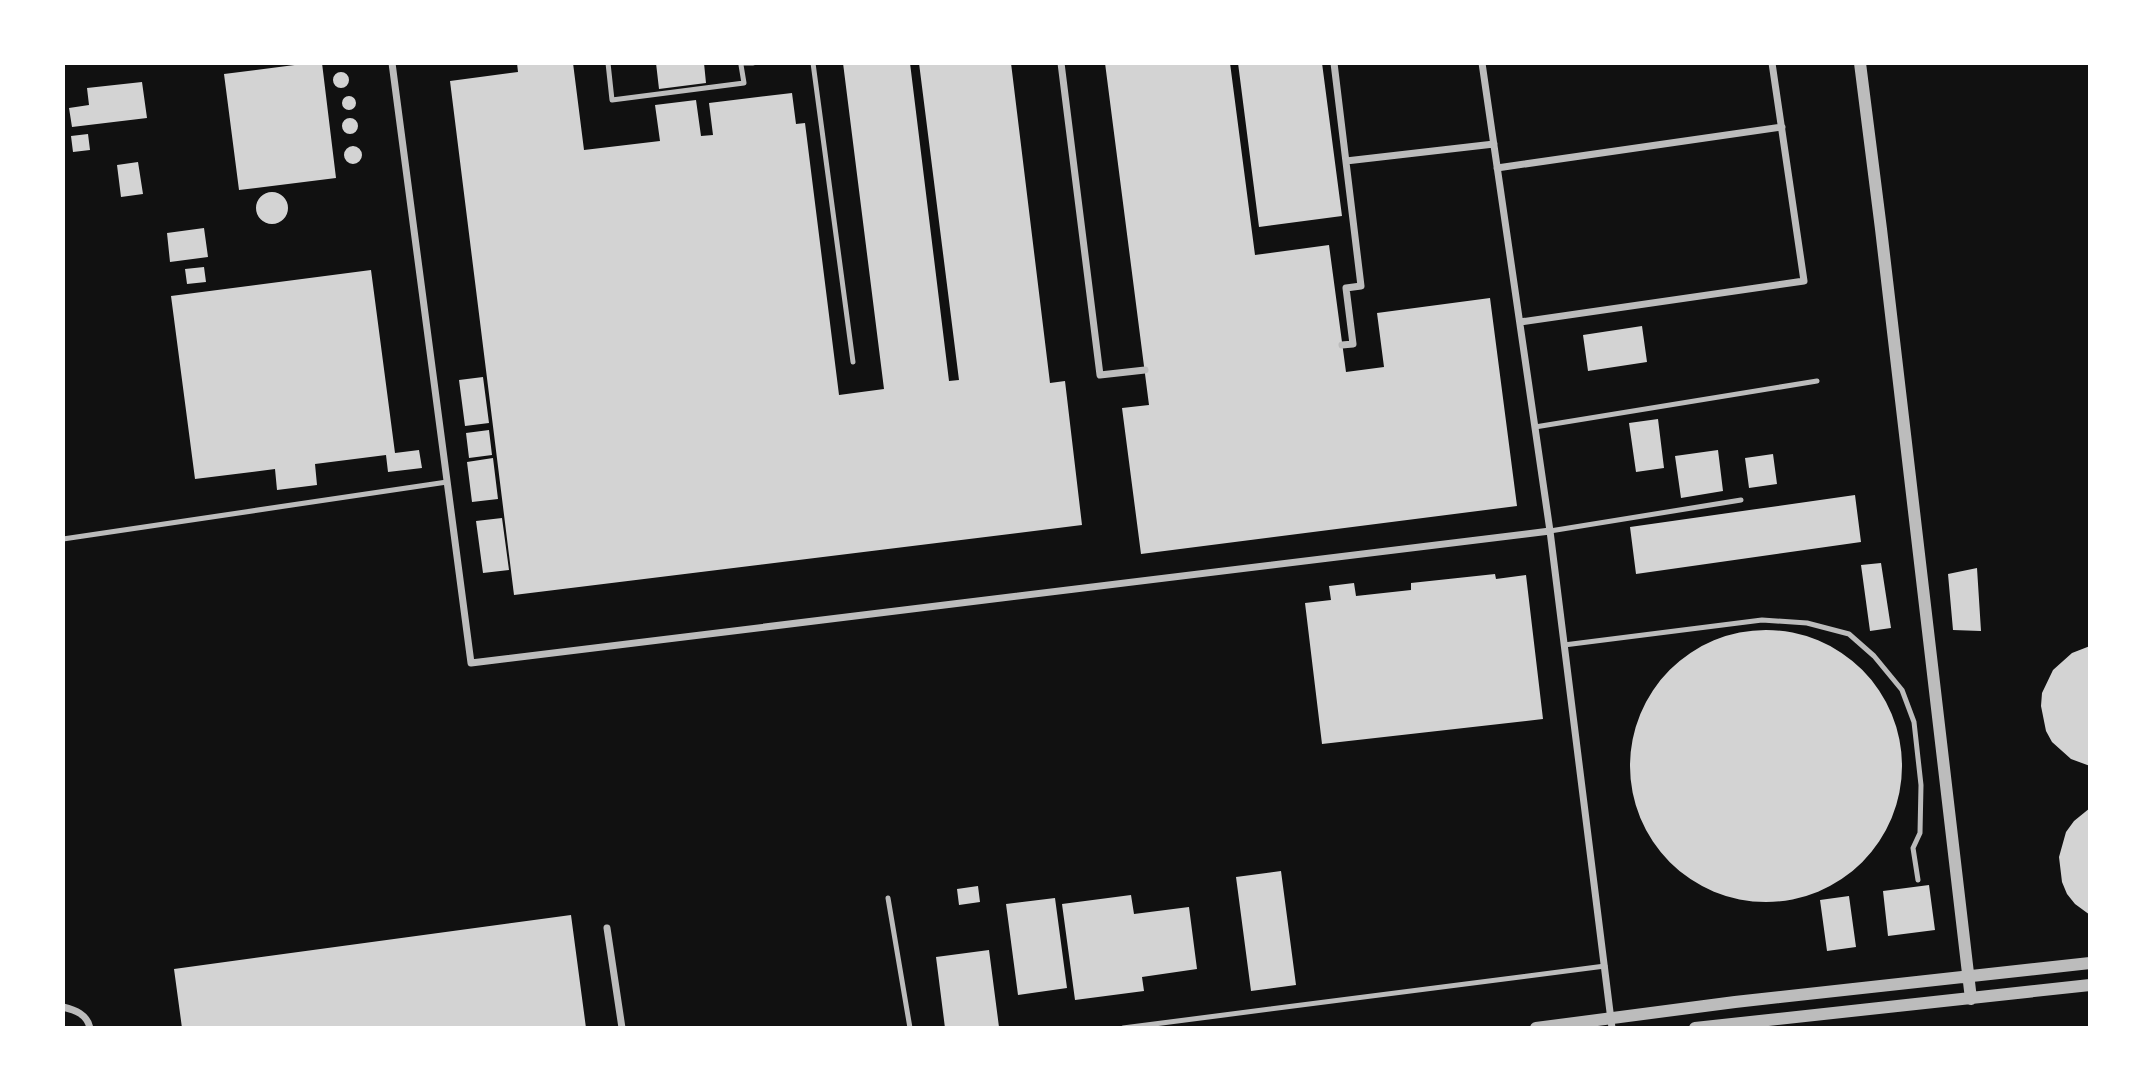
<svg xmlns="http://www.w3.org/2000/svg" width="2153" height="1091" font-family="Poppins,sans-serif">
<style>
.building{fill:#d3d3d3}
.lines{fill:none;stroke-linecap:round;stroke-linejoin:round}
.service{stroke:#bcbcbc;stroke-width:5}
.minor{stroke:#bcbcbc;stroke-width:7}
.tertiary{stroke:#bcbcbc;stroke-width:12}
</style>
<rect width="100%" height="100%" fill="#111"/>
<path class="building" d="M310,63H322L336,178L239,190L224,74Z
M517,63H573L584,150L660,141L655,105L696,100L701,136L713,135L709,103L792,93L796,124L805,123L839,395L884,389L843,63H910L949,381L959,380L919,63H1011L1050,383L1065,381L1082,525L514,595L450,81L518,72Z
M656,63H704L706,83L659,89Z
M1105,63H1230L1255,255L1329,245L1346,372L1384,367L1377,313L1490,298L1517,506L1141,554L1122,408L1149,405Z
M1238,63H1322L1342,216L1259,227Z
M333 80a8 8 0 1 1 16 0a8 8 0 1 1-16 0Z
M142,82L147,118L72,127L69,108L89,105L87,88Z
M342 103a7 7 0 1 1 14 0a7 7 0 1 1-14 0Z
M342 126a8 8 0 1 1 16 0a8 8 0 1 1-16 0Z
M88,134L90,150L73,152L71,136Z
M344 155a9 9 0 1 1 18 0a9 9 0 1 1-18 0Z
M138,162L143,194L121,197L117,165Z
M256 208a16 16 0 1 1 32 0a16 16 0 1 1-32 0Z
M204,228L208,257L170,262L167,233Z
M204,267L206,282L187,284L185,269Z
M371,270L395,453L419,450L422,468L388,472L386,455L315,464L317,485L277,490L275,469L195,479L171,296Z
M1642,326L1647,362L1588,371L1583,335Z
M483,377L489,423L465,426L459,380Z
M1658,419L1664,468L1636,472L1629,423Z
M489,430L492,455L469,458L466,433Z
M1718,450L1723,491L1681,498L1675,456Z
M1773,454L1777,484L1749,488L1745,458Z
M493,458L498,499L472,502L467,462Z
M1855,495L1861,542L1636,574L1630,527Z
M502,518L509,570L483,573L476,521Z
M1881,563L1891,628L1870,631L1861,565Z
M1977,568L1981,631L1953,630L1948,574Z
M1495,574L1496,579L1526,575L1543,719L1322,744L1305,603L1331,600L1329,586L1354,583L1356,596L1411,590V583Z
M1630 766a136 136 0 1 1 272 0a136 136 0 1 1-272 0Z
M2090,646V766L2071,759L2052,742L2046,731L2041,706L2042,693L2053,670L2072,653Z
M2090,808V915L2075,904L2067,894L2062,882L2059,857L2066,832L2074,821Z
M1281,871L1296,985L1251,991L1236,877Z
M1929,885L1935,930L1888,936L1883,891Z
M978,886L980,902L959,905L957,889Z
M1131,895L1134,914L1189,907L1197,969L1142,977L1144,991L1075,1000L1062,904Z
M1849,896L1856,947L1827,951L1820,900Z
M1055,898L1067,988L1018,995L1006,904Z
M571,915L586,1028H182L174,969Z
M989,950L999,1027L945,1028L936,957Z"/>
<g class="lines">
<path class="service" d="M608,63L612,100L744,83L741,65
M741,63H753
M813,63L853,362
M1535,427L1817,381
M1550,531L1741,500
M63,539L447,482
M1564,645L1762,620L1807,623L1849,634L1874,656L1902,690L1914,722L1921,785L1920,833L1913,848L1918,880
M888,898L910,1028
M1123,1028L1605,966"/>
<path class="minor" d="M392,63L471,663L1550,531
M1061,63L1100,375L1145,370
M1334,63L1361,286L1346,288L1353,344L1342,345
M1482,63L1550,531L1612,1028
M1346,161L1494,144
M1497,168L1782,127
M1520,322L1804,281L1772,63
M607,928L622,1028
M63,1007C75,1010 87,1014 90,1028"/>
<path class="tertiary" d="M1860,63L1881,229L1971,999
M1536,1028L1735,1002L2090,963
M1695,1028L2090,985"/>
</g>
<rect width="2153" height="1091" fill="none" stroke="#ffffff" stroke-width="130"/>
</svg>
